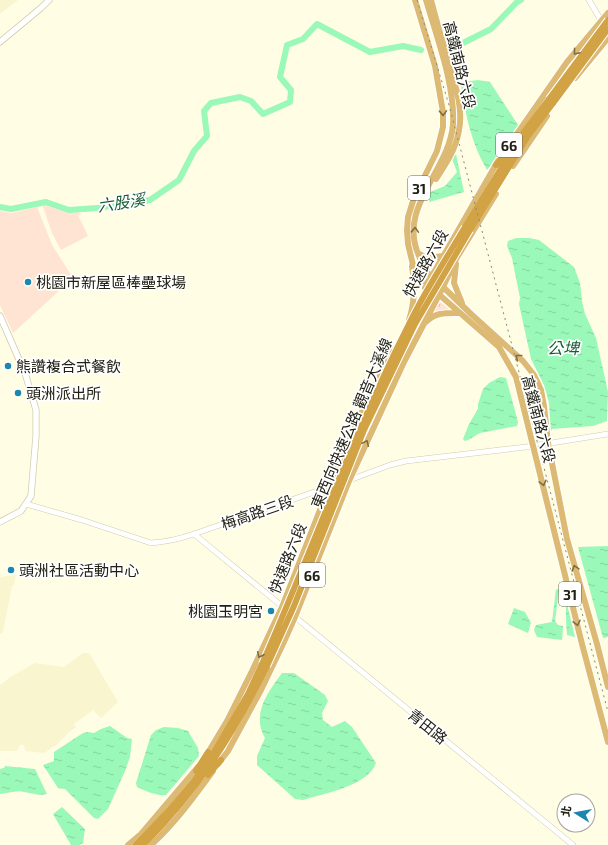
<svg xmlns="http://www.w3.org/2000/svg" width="608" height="845" font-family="'Exo 2','Noto Sans TC',sans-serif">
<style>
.built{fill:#f9f5ce}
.grass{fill:url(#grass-tufts)}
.park{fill:#ffe3d3}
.water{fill:url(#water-ripples)}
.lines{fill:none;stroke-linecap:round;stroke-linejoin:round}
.river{stroke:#9af8b9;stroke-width:6}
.tertiary-casing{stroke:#d0cdaf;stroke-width:6}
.secondary-casing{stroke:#d0cdaf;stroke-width:7}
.primary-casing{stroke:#fff;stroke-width:8}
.trunk-casing{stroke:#fff;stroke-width:8}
.tertiary{stroke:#fff;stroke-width:5}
.secondary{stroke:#fff;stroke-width:5.5}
.primary{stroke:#ddba73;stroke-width:6}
.trunk{stroke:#d2a344;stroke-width:6}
.rail{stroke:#898876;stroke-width:1;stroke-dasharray:2 4;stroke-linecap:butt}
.trunk-bridge-casing{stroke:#fff;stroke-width:8;stroke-linecap:butt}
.trunk-bridge{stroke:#d2a344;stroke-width:6}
.oneway{stroke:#7f6d44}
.poi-dot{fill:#1d86af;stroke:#fff;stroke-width:1.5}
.labels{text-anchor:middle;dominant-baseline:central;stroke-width:3.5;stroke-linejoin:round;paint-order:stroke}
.shield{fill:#fff;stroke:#64635b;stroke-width:1}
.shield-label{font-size:14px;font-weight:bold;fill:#212015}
.street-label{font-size:15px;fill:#212015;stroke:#fff}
.poi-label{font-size:15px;fill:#212015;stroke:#fff;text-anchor:start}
.water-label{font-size:16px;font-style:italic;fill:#195d36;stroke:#fff}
</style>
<defs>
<pattern id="grass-tufts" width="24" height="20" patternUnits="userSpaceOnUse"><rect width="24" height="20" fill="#ffe3d3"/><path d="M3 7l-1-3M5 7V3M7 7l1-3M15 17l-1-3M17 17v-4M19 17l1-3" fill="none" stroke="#dac2b4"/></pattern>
<pattern id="water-ripples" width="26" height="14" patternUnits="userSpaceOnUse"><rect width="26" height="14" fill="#9af8b9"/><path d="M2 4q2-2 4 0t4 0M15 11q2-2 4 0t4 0" fill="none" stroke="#84d49e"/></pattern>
</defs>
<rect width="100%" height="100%" fill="#fffde4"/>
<path class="built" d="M0,0H18L0,14Z
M16,575L14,585L12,586L3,632L0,634V577Z
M83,653H89L118,702L101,718L93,710L74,724L76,727L69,732L55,746L44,753L25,751L24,745H20L17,751H0V685L12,676L35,663L64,667Z"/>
<path class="grass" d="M438,300L450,310H441L432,313Z"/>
<path class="park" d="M42,204H49L80,213L81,215H78L88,236L61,250L52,233Z
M37,207L52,245L73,278L13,333L0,305V211L12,213Z"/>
<path class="water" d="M478,80L490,82L518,125L487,170C472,145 465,114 461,85L463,82Z
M456,154L464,192L429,202L430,192L445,186L457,172L452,159Z
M516,238H529L539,240L574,267L580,283L582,301L585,314L596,338L608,392L607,421L593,426L552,429L551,431L549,403L544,385L531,359L519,304L520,298L512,258L507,246L508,241Z
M500,377L506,378L518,422L517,426L480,433L468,440L465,441L463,439L469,424L478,409V404L483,389L489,383Z
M608,546V637L603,638L578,547Z
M556,589L559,590L555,621L558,625L563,626L562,640L537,637L534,630L536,625L552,622Z
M566,600L575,637L567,635L566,620Z
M514,608L525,612L531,623L528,633L508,624Z
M282,673H294L325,695L328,701L322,713L323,720L332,727L345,721L352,727L376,763C368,786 325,793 303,800L295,799L257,765V756L265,738C251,714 268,692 282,673Z
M110,726L127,738L132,739L130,757L125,771L108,809L98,819L94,818L65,789L58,788L43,765L54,761V752L83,733L88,732L94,733L101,729Z
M164,727L178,728L188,731L198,748L199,756L166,795C156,796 146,791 137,787L136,783L151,735L156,730Z
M5,766L35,769L47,794L40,795L19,791L0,794V769L4,768Z
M62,807L85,829L83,843L79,845H71L53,814Z"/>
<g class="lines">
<path class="river" d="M446,48H453L491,29L517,2L521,0
M0,207L11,209L46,202L69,210L97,208L150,200L179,180L194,151L207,136L204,111L211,103L240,97L251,101L263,114L290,102L291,90L280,77L287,45L303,39L317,24L370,52L403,46L421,50"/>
<g class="tertiary-casing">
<path id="tertiary" d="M589,0L603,24
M347,481L390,465L406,461L526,447L608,434
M26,504L82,520L151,543C166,542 179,539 194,534L340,483
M194,534L573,845"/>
</g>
<g class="secondary-casing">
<path id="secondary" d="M0,42L41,8L49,0
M0,316L25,373L36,410V436L31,496L21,511L0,522"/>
</g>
<g class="primary-casing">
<path id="primary" d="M415,0L435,66L443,112V127L437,151L414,198L408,217L407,230L408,244L413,265L427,284L499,347L516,377L582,644L608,742
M426,0C437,38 455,85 453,124C450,171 395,208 420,258C423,265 427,274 433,279
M431,0C436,19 441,37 447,56C453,79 464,106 459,130C456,149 446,164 436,179
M575,78L608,38
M505,151L567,62L608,13
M513,166L547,116
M418,253L426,258L443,256
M456,264L454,283L462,303
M442,286L471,314L523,361L534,375L541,390L544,406L548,443L567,539L597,644L608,687
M425,288L498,161
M409,320C415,302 415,284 412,266
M426,322C436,312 446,313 459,313
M206,756L227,721L252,671L282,607L329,487L368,398L394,349
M218,764L228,751L261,690L283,644L295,617L349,481L404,362L443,287L456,259L496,194
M128,845L141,834L198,767
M151,845C175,823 194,797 213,771"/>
</g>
<g class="trunk-casing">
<path id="trunk" d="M496,165L510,148
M465,227L523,133L549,99
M470,230L528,136L554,102
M196,771L208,752
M208,775L221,760
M136,845L170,809L194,781L213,754L248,694L262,664
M143,845C197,792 234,733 267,666"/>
</g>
<use href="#tertiary" class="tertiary"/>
<use href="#secondary" class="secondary"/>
<use href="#primary" class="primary"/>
<use href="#trunk" class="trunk"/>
<path class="rail" d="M417,0L449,105L608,712"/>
<g class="trunk-bridge-casing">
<path id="trunk-bridge" d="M549,99L608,20
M554,102L608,29
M262,664C312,551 353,434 409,324C425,291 446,259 465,227
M267,666L294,606L364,430L415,324L470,230"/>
</g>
<use href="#trunk-bridge" class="trunk-bridge"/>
</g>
<defs><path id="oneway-chevron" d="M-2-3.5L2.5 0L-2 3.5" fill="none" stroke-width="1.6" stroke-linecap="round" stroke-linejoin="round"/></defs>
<g class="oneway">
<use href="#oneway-chevron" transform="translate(576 52) rotate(130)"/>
<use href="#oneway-chevron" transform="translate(443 113) rotate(88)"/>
<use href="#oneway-chevron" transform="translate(415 230) rotate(-88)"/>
<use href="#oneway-chevron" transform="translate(518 357) rotate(-141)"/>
<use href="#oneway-chevron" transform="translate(366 443) rotate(-66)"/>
<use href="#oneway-chevron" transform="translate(543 483) rotate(76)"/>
<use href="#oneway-chevron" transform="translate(575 568) rotate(-106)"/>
<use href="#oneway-chevron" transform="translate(577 623) rotate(77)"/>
<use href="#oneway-chevron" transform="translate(260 655) rotate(115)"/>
</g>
<g class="poi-dot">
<circle cx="28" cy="282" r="4"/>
<circle cx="8" cy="366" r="4"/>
<circle cx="18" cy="393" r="4"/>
<circle cx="11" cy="570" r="4"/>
<circle cx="271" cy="611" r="4"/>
</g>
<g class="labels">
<g class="shield">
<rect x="496" y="133" width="26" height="24" rx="3"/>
<rect x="408" y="176" width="22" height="24" rx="3"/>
<rect x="299" y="563" width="26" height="24" rx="3"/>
<rect x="559" y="582" width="22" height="24" rx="3"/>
</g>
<g class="shield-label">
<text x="509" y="145">66</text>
<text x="419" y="188">31</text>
<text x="312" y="575">66</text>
<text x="570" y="594">31</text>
</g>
<g class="street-label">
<text transform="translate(460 65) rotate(76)">高鐵南路六段</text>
<text transform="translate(425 263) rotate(-61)">快速路六段</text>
<text transform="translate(539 419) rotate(75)">高鐵南路六段</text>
<text transform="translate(351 423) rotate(-67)">東西向快速公路 觀音大溪線</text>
<text transform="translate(257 512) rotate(-19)">梅高路三段</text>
<text transform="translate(287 558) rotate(-68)">快速路六段</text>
<text transform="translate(428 726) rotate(39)">青田路</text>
</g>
<g class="poi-label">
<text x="36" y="282">桃園市新屋區棒壘球場</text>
<text x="16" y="366">熊讚複合式餐飲</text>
<text x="26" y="393">頭洲派出所</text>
<text x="19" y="570">頭洲社區活動中心</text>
<text x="263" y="611" text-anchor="end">桃園玉明宮</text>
</g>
<g class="water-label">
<text transform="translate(121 202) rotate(-8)">六股溪</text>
<text x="563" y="347">公埤</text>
</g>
</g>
<g transform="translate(576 813) rotate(281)"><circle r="19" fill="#ffffff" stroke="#a6a6a1"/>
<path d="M0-3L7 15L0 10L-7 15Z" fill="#1d86af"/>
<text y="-6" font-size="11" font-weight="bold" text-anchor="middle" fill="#212015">北</text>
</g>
</svg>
